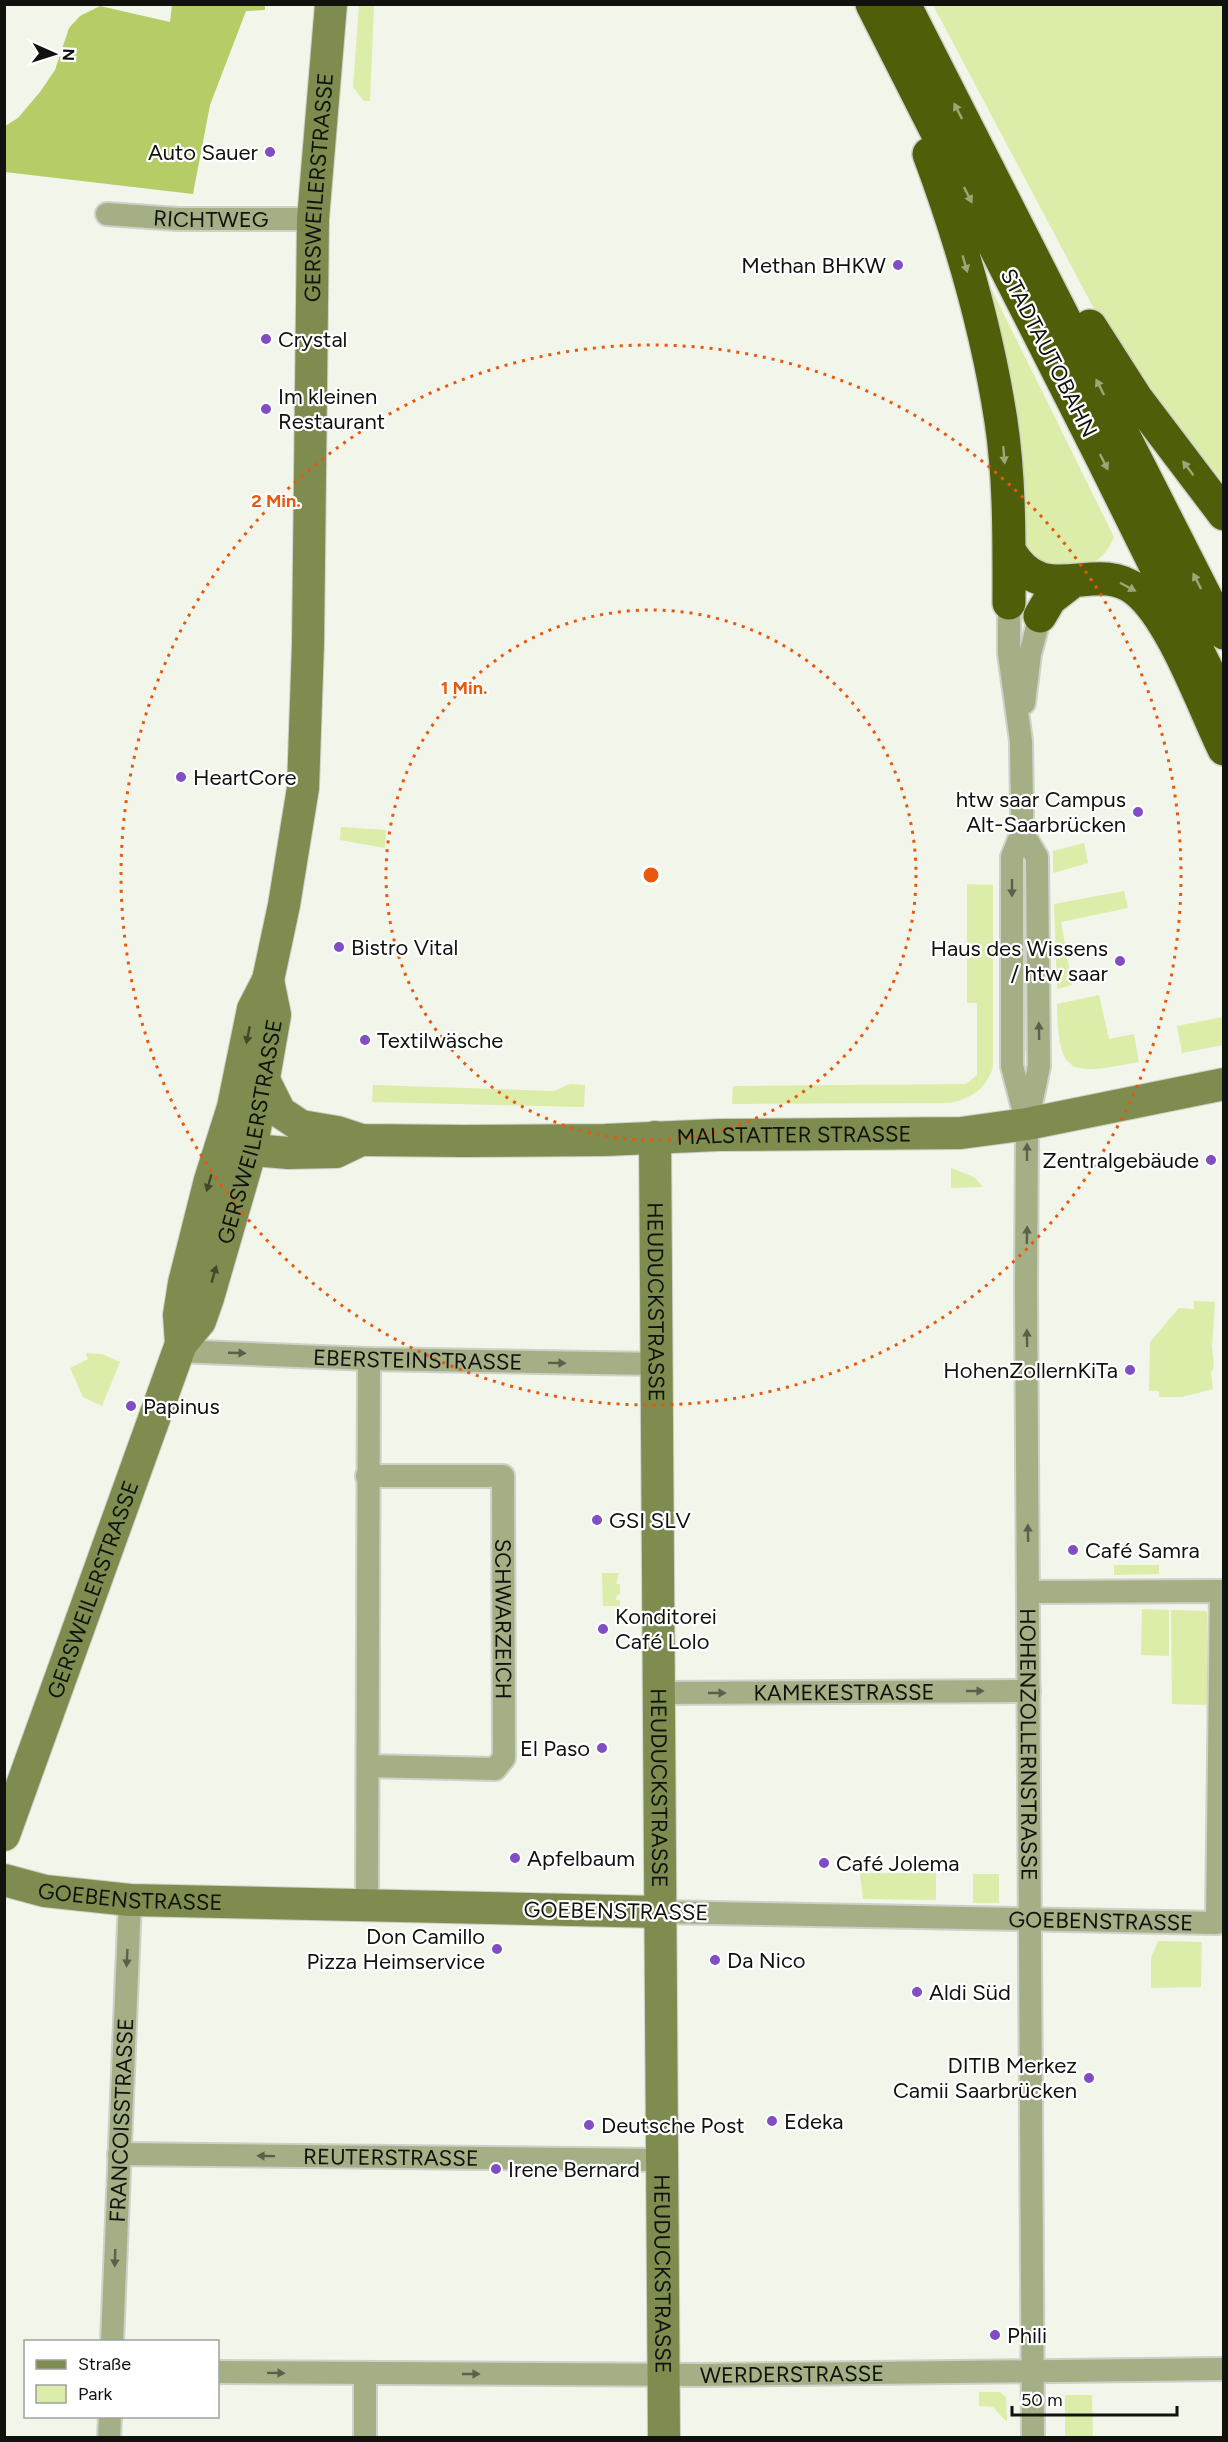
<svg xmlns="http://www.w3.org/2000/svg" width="1228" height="2442" font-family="Figtree,sans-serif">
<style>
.green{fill:#dbeda9}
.forest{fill:#b5cc67}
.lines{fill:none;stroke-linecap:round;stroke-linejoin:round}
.street-casing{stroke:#cdd1c7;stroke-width:26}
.secondary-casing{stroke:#cdd1c7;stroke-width:34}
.highway-casing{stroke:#cdd1c7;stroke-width:36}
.street{stroke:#a4af86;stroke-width:22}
.secondary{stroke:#7e8d4f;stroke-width:32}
.highway{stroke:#4f5e09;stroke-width:33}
.oneway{fill:#9ea678}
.oneway2{fill:#5a604a}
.oneway3{fill:#42492b}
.ring{fill:none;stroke:#e8590c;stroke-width:3;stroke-dasharray:3 6}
.poi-dot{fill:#804dc5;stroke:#fff;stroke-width:2}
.labels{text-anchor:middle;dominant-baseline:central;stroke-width:4.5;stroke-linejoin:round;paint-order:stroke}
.poi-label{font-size:22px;fill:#11120e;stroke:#fff;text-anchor:start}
.street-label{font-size:22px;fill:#11120e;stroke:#fff}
.centre{fill:#e8590c;stroke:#fff;stroke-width:3}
.ring-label{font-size:18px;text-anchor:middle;font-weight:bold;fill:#e8590c;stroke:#fff;stroke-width:4.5;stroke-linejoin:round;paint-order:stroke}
</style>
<rect width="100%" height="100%" fill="#f1f5ea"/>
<path class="green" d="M359,5H374L370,101H364L353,87Z
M933,5H1222L1223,482L1170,414L1092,305Z
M981,268L1114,537C1098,575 1072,566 1037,565L1021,542Z
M341,827L386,830L385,848L340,840Z
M1084,843L1088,863L1053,873V851Z
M1022,857H1028L1029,1051H1022Z
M967,884L993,885V1067C986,1089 971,1099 949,1103L732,1104L733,1086L966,1084L977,1075V1003H967Z
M1124,891L1128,908L1061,922L1072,985L1057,989L1054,904Z
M1099,995L1109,1039L1134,1034L1139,1062C1073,1074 1058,1080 1057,1004Z
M1223,1017V1045L1182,1053L1177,1026Z
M570,1084L585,1085L584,1107L372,1102L373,1085L554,1091Z
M951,1168L974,1177L983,1187L951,1188Z
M1194,1301L1215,1302L1212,1346L1214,1366L1211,1373L1213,1389L1182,1397H1159V1391H1149L1150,1342L1179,1308L1194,1309Z
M86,1353L102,1354L120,1362L102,1406L83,1397L70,1368L88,1359Z
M1114,1565H1159V1574L1114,1575Z
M602,1573H619L616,1584H620V1594L617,1595L616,1600H620V1606H603Z
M1142,1609L1169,1610V1656L1141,1655Z
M1171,1610L1207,1611V1705L1172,1704Z
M860,1873H936V1900L863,1899Z
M973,1874H999V1903H973Z
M1158,1941L1202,1942L1201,1987L1151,1988V1958Z
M979,2392H1000L1006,2397L1007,2422L993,2407L979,2406Z
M1065,2395H1092L1093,2437H1065Z"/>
<path class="forest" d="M172,5H265V10L246,11L210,105L193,194L5,172V126L18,118L40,92L55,70L69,28L80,16L100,6L170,22Z"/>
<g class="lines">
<g class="street-casing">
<g id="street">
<path id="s1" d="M107,214L178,219H313"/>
<path d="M1009,603V653L1021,741L1022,808V832L1012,857V1066L1026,1120"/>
<path d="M1024,703L1030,654L1040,616"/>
<path id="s2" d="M1022,832L1037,857L1039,1066L1027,1124L1026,1288L1033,2438"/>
<path id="s3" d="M178,1351L369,1359L657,1364"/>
<path id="s4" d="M367,1476H503L504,1758L495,1769L369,1766"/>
<path id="s5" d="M658,1693L1029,1691"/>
<path d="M367,1905L369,1359"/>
<path id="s6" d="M659,1912L1217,1923L1221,1591L1029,1592"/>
<path id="s7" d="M119,2154L661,2160"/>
<path id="s8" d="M112,2342L130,1900"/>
<path id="s9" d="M218,2372L699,2375L1224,2369"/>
<path d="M365,2374V2438"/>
<path d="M109,2438L110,2416"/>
</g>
</g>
<g class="secondary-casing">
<g id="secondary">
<path id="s10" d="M264,1080L280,1112L301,1126L337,1132L361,1140L462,1141L605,1140L719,1135L961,1133L1027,1124L1224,1084"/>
<path d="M239,1132L252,1146L265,1151L288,1153L336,1152L361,1140"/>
<path id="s11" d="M655,1137L664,2438"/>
<path id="s12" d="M181,1344L179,1315L184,1283L210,1180L233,1107L253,1009L268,980L284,905L303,788L308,644L313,219L331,4"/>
<path id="s13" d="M4,1835L181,1344L200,1321L208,1298L252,1146L275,1015L268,980"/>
<path id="s14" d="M4,1880L45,1891L130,1900L659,1912"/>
</g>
</g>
<g class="highway-casing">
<path id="highway" d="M872,4L1101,456L1224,704
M904,4L1224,633
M929,154C961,240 987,330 1001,421C1010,481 1009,542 1009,603
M1090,326L1136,398L1224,514
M1009,550C1043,611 1095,558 1136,590C1172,618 1203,706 1224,749
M1040,616L1050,599L1072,582"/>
</g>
<use href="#street" class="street"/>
<use href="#secondary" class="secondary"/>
<use href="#highway" class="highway"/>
</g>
<defs><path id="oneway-solid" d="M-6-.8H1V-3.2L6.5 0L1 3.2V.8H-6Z" transform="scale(1.5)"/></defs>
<g class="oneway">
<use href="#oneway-solid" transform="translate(958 111) rotate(-117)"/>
<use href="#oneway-solid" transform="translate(968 195) rotate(63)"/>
<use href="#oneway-solid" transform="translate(965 264) rotate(74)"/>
<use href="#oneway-solid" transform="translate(1100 387) rotate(-117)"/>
<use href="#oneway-solid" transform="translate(1004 455) rotate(85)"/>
<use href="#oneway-solid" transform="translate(1104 462) rotate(63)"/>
<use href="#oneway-solid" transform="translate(1188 468) rotate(-127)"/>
<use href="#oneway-solid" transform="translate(1197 581) rotate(-117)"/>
<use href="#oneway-solid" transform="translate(1128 587) rotate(28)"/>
</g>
<g class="oneway2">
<use href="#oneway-solid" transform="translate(1012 888) rotate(90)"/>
<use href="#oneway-solid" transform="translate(1039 1031) rotate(-91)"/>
<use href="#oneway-solid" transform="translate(1027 1152) rotate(-90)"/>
<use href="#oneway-solid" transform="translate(1027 1235) rotate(-89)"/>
<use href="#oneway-solid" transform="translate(1027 1338) rotate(-91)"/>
<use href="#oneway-solid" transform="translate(237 1353) rotate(2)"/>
<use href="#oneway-solid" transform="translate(557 1363) rotate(1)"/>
<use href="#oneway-solid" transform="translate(1028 1533) rotate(-91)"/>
<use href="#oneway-solid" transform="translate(975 1691)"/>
<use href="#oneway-solid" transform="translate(717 1693)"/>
<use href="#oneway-solid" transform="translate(127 1958) rotate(93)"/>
<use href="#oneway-solid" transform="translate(266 2156) rotate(-179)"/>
<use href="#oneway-solid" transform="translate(115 2258) rotate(92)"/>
<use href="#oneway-solid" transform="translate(276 2373) rotate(1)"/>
<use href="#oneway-solid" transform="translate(471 2374)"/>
</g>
<g class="oneway3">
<use href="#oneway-solid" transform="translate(248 1035) rotate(101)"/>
<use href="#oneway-solid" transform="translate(209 1183) rotate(106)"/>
<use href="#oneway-solid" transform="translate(214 1274) rotate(-74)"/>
</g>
<g class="ring">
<circle cx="651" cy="875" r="265"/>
<circle cx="651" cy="875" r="530"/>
</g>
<g class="poi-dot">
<circle cx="270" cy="152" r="6"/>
<circle cx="898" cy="265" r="6"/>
<circle cx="266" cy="339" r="6"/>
<circle cx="266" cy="409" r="6"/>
<circle cx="181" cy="777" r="6"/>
<circle cx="1138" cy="812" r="6"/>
<circle cx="339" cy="947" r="6"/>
<circle cx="1120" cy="961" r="6"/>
<circle cx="365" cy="1040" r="6"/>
<circle cx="1211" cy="1160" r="6"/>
<circle cx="1130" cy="1370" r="6"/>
<circle cx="131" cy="1406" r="6"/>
<circle cx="597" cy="1520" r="6"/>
<circle cx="1073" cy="1550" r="6"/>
<circle cx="603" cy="1629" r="6"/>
<circle cx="602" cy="1748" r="6"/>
<circle cx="515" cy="1858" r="6"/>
<circle cx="824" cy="1863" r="6"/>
<circle cx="497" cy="1949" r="6"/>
<circle cx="715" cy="1960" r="6"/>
<circle cx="917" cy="1992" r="6"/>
<circle cx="1089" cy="2078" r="6"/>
<circle cx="772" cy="2121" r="6"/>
<circle cx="589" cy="2125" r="6"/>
<circle cx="496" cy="2169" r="6"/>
<circle cx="995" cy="2335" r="6"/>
</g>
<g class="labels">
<g class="poi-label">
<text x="258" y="152" text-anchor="end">Auto Sauer</text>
<text x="886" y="265" text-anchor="end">Methan BHKW</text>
<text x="278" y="339">Crystal</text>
<text x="278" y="396">Im kleinen<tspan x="278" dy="25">Restaurant</tspan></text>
<text x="193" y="777">HeartCore</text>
<text x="1126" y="799" text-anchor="end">htw saar Campus<tspan x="1126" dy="25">Alt-Saarbrücken</tspan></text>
<text x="351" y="947">Bistro Vital</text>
<text x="1108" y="948" text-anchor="end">Haus des Wissens<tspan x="1108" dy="25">/ htw saar</tspan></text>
<text x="377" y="1040">Textilwäsche</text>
<text x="1199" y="1160" text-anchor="end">Zentralgebäude</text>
<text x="1118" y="1370" text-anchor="end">HohenZollernKiTa</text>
<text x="143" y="1406">Papinus</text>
<text x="609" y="1520">GSI SLV</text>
<text x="1085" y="1550">Café Samra</text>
<text x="615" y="1616">Konditorei<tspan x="615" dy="25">Café Lolo</tspan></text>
<text x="590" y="1748" text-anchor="end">El Paso</text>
<text x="527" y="1858">Apfelbaum</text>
<text x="836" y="1863">Café Jolema</text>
<text x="485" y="1936" text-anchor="end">Don Camillo<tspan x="485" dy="25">Pizza Heimservice</tspan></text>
<text x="727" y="1960">Da Nico</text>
<text x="929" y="1992">Aldi Süd</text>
<text x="1077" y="2065" text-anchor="end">DITIB Merkez<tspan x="1077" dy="25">Camii Saarbrücken</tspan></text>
<text x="784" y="2121">Edeka</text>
<text x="601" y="2125">Deutsche Post</text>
<text x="508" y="2169">Irene Bernard</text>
<text x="1007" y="2335">Phili</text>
</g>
<g class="street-label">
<text stroke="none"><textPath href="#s12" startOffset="1173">GERSWEILERSTRASSE</textPath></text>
<text stroke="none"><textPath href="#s1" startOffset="104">RICHTWEG</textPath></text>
<text transform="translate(1049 353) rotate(63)">STADTAUTOBAHN</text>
<text stroke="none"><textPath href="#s13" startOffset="748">GERSWEILERSTRASSE</textPath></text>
<text stroke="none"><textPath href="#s10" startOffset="556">MALSTATTER STRASSE</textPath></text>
<text stroke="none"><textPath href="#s11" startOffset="165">HEUDUCKSTRASSE</textPath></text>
<text stroke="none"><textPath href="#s3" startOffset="240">EBERSTEINSTRASSE</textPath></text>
<text stroke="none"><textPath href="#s13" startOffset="261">GERSWEILERSTRASSE</textPath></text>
<text stroke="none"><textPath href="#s4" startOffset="279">SCHWARZEICH</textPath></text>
<text stroke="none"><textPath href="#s5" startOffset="186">KAMEKESTRASSE</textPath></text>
<text stroke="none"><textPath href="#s2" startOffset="918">HOHENZOLLERNSTRASSE</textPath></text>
<text stroke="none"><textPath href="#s11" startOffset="651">HEUDUCKSTRASSE</textPath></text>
<text stroke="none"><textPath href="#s14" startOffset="128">GOEBENSTRASSE</textPath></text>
<text transform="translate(616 1911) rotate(1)">GOEBENSTRASSE</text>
<text stroke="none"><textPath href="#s6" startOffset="442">GOEBENSTRASSE</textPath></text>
<text stroke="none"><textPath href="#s8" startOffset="222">FRANCOISSTRASSE</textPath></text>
<text stroke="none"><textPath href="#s7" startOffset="272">REUTERSTRASSE</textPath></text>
<text stroke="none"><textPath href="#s11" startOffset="1137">HEUDUCKSTRASSE</textPath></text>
<text stroke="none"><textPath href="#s9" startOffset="574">WERDERSTRASSE</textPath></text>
</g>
</g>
<circle cx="651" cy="875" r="9" class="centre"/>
<g class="ring-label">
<text x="276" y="507">2 Min.</text>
<text x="464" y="694">1 Min.</text>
</g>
<rect width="1228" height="2442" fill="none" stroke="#11120e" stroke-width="12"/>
<rect x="24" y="2340" width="195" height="78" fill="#ffffff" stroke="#a0a09f" stroke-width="1.5"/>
<rect x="36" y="2360" width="30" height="9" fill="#7e8d4f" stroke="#a0a09f" stroke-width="1.5"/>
<text x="78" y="2370" font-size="18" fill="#11120e">Straße</text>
<rect x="36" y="2385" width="30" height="18" fill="#dbeda9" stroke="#a0a09f" stroke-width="1.5"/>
<text x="78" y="2400" font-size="18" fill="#11120e">Park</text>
<g transform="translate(54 54) rotate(93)" stroke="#ffffff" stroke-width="4.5" paint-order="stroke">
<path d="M0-4.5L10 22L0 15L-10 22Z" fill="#11120e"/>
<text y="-9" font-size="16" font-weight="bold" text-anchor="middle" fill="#11120e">N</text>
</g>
<path d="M1012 2406v9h165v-9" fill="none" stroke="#11120e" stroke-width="3"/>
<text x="1021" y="2406" font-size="18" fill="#11120e" stroke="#ffffff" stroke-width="4.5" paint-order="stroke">50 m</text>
</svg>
